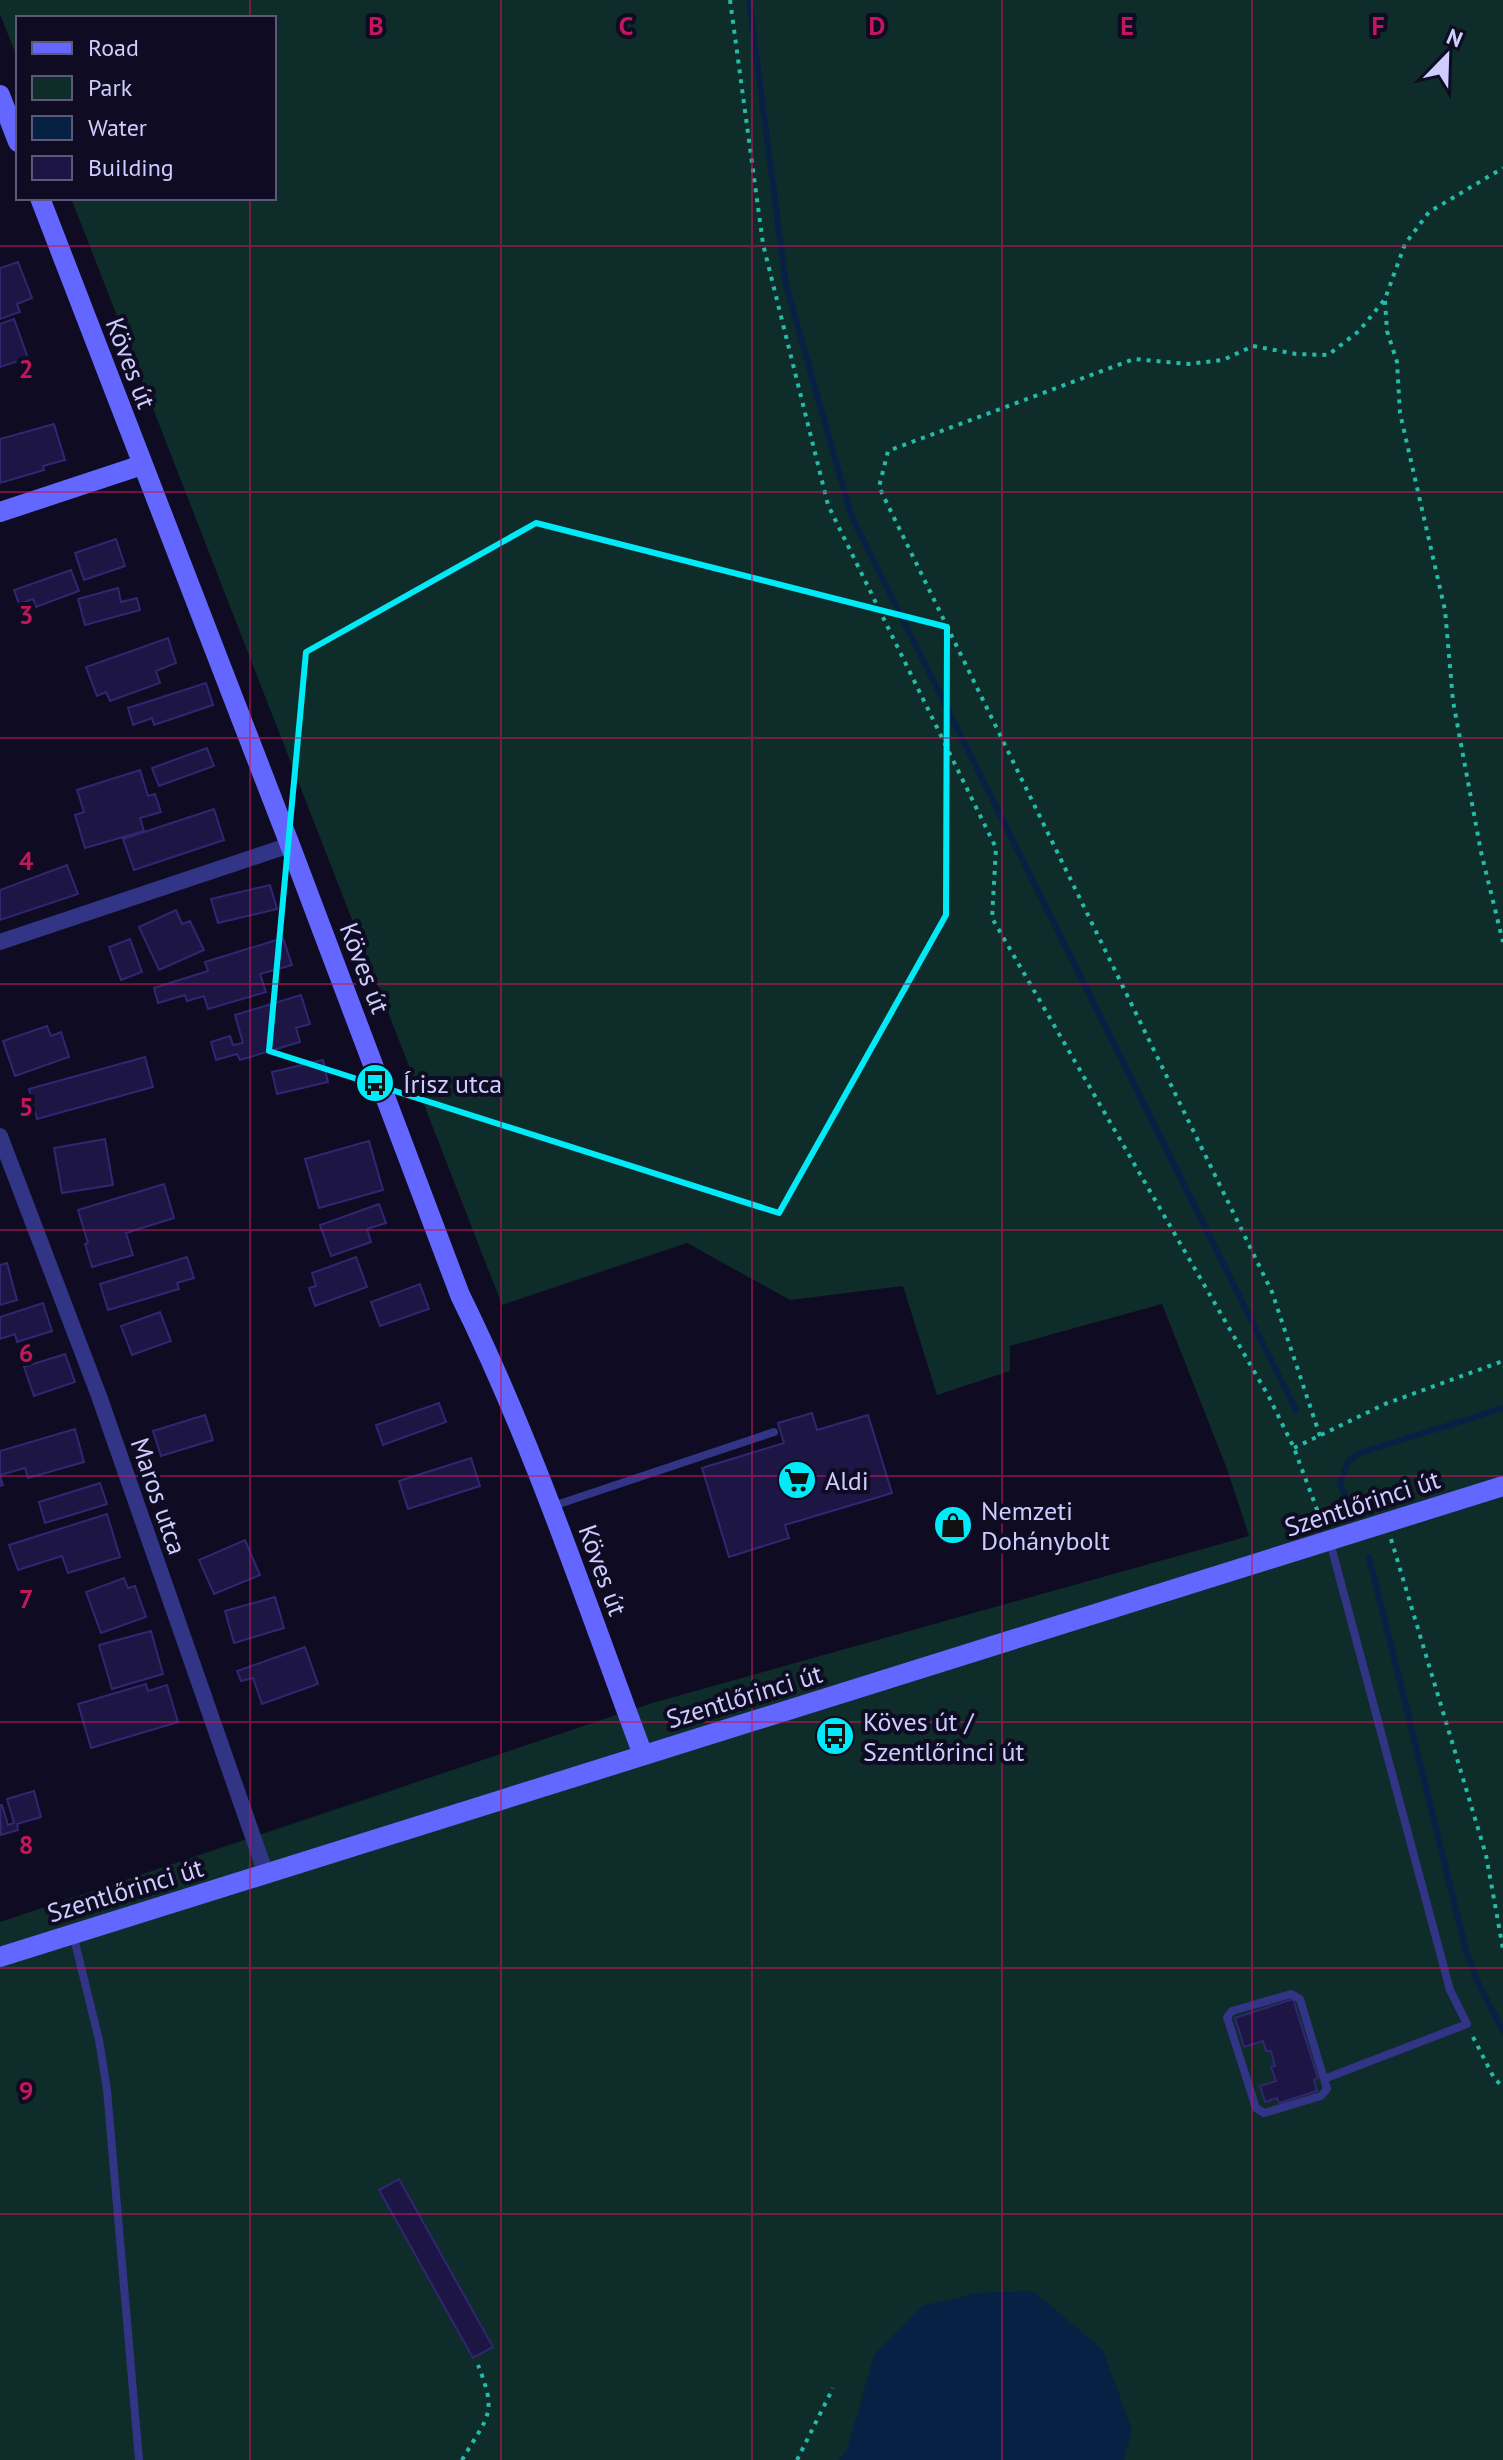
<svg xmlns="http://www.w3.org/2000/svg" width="1503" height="2460" font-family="'PT Sans',sans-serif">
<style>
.green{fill:#0e2c29}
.water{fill:#072145}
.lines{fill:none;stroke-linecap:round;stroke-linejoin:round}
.stream{stroke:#072145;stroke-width:6}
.building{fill:#1d1644;stroke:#312672;stroke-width:2}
.path{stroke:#24bbaa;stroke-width:4;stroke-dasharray:4 6;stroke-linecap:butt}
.lane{stroke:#323485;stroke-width:8}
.street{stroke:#323485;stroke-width:16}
.secondary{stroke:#6367ff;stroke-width:20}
.marked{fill:none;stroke:#00ebf7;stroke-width:6;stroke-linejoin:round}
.grid{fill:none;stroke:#c2185b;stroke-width:2;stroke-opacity:0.55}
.labels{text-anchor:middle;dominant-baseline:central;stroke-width:8;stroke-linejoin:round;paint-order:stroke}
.street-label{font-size:26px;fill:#cfccff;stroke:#0e0b22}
.poi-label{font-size:26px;fill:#cfccff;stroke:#0e0b22;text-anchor:start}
.grid-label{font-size:26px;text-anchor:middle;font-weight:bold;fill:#c2185b;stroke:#0e0b22;stroke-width:8;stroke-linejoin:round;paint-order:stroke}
</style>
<rect width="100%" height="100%" fill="#0e0b22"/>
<path class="green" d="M0,0H1503V2460H0V1922L652,1703L1249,1536L1227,1469L1162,1304L1010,1346V1371L937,1395L903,1286L790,1300L687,1243L502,1305L71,198H274V18H18V60L0,14Z"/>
<path class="water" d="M1033,2291L1103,2350L1132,2430L1124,2460H839L847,2450L874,2355L922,2306L978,2293Z"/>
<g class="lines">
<path class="stream" d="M749,0L786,285L851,515L1296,1410
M1348,1502L1340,1483L1348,1462L1357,1454L1503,1408
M1369,1557L1467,1954L1479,1985L1503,2031"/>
</g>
<path class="building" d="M18,262L32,298L17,304L20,312L0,319V268Z
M14,319L28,358L0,367V324Z
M54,424L65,460L43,466L44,470L0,483V439Z
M116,539L125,566L84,580L75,553Z
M71,570L79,591L36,607L33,599L19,604L14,590Z
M118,588L121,602L137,598L140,610L85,625L78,599Z
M168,638L176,663L156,671L160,683L110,701L106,692L97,696L86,667Z
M206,683L213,705L154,725L152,718L133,725L128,708Z
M207,748L214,766L159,786L152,768Z
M140,770L148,796L155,794L161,812L140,818L144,831L85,848L75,815L84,812L77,790Z
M214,809L224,840L134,870L123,839Z
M67,865L78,894L0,920V890Z
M270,885L277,909L218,923L211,899Z
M176,910L182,924L190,921L204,950L159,970L139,927Z
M283,938L292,965L260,974L266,992L208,1009L204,996L187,1001L185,995L158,1003L154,988L208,971L205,962Z
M130,939L142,972L121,980L109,947Z
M301,995L310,1024L296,1028L300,1042L240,1060L237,1054L216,1060L211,1042L230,1036L233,1045L243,1043L235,1015Z
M47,1026L51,1036L61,1032L69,1057L15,1076L3,1041Z
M145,1057L153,1087L37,1119L29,1089Z
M323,1060L328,1082L277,1094L272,1072Z
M105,1139L113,1185L62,1193L54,1148Z
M369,1141L383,1190L319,1208L305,1159Z
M164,1184L174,1218L126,1233L133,1255L92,1267L85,1244L88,1243L78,1210Z
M379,1204L386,1223L367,1229L371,1242L331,1256L320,1225Z
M187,1257L194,1278L177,1283L179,1289L108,1310L100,1284Z
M356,1257L367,1287L315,1306L309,1288L316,1286L312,1273Z
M7,1263L17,1300L0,1305V1265Z
M420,1284L429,1309L380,1326L371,1302Z
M43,1303L52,1331L17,1342L15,1334L0,1339V1317Z
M160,1312L171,1341L132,1355L121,1326Z
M65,1354L75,1382L34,1396L24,1367Z
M439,1403L446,1422L383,1445L376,1425Z
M812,1413L817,1430L868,1415L892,1493L785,1525L789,1538L729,1557L702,1468L784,1443L778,1423Z
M205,1415L213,1440L161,1456L153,1431Z
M75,1429L84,1462L28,1478L25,1468L0,1475L3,1485L0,1486V1451Z
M471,1458L480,1486L408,1509L399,1481Z
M100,1483L107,1504L45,1523L39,1502Z
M107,1514L120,1557L68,1573L62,1556L18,1570L9,1545Z
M245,1540L260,1575L214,1594L199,1560Z
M124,1578L128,1588L135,1586L146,1617L101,1633L86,1592Z
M275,1597L284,1628L234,1643L225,1611Z
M151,1631L163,1674L112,1689L99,1645Z
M305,1647L318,1684L262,1704L253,1678L241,1681L237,1671Z
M146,1684L148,1691L167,1685L178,1722L91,1748L78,1704Z
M34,1791L41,1817L17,1824L18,1830L1,1835L0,1805H2L8,1825L14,1823L7,1799Z
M1293,1999L1318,2078L1314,2080L1317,2091L1279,2103L1277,2098L1265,2102L1260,2086L1276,2081L1271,2067L1275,2066L1271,2051H1266L1263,2041L1244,2047L1235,2018Z
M399,2179L493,2347L473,2358L379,2190Z"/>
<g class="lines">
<path class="path" d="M730,0L763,244L828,505L996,848L992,918L1269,1397L1294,1448L1322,1523
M1385,301L1387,331L1397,362L1400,413L1445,610L1453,701L1481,852L1503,942
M1320,1436L1272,1292L879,487L888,451L1134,359L1188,364L1223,360L1253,346L1296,354L1328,355L1359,331L1385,299L1405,244L1429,212L1503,168
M1294,1448L1385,1404L1503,1361
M1391,1539L1486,1855L1503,1949
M1473,2037L1494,2078L1503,2087
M462,2460C488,2415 498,2415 478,2365
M797,2460L833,2388"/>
<path class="lane" d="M553,1506L774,1432
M73,1934L99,2040L107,2090L139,2460
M1324,2079L1300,1999L1291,1994L1232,2011L1227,2017L1256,2108L1264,2113L1321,2096L1327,2089L1324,2079L1467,2024L1450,1990L1330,1542"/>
<path class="street" d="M0,942L290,845
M0,1136L99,1396L266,1874"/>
<path class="secondary" d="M0,95L18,142
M40,198L290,845L460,1295C533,1443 585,1600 643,1755
M0,512L142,465
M0,1957L1503,1486"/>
</g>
<path class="marked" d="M536,523L947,627L946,915L779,1213L269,1051L306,652Z"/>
<path class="grid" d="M250,0V18M501,0V2460M752,0V2460M1002,0V2460M1252,0V2460M250,198V2460M0,246H1503M0,492H1503M0,738H1503M0,984H1503M0,1230H1503M0,1476H1503M0,1722H1503M0,1968H1503M0,2214H1503"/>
<defs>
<g id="bus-disc" transform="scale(2)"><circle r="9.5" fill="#00ebf7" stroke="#0e0b22"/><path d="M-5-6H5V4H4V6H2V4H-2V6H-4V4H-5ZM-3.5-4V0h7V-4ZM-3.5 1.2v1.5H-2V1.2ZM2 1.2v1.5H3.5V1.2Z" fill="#111"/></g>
<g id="supermarket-disc" transform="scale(2)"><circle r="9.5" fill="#00ebf7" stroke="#0e0b22"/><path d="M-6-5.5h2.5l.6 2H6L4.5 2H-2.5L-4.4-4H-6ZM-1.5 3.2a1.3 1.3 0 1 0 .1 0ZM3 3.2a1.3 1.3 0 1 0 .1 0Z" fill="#111"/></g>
<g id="shop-disc" transform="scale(2)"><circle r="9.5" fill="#00ebf7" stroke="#0e0b22"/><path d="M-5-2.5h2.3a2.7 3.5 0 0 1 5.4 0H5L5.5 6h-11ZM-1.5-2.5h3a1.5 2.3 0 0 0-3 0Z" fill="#111"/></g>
</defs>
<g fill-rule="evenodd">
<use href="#bus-disc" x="375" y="1083"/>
<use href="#supermarket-disc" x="797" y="1480"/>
<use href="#shop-disc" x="953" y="1525"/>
<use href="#bus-disc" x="835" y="1736"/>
</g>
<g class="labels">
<g class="street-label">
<text transform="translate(131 363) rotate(69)">Köves út</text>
<text transform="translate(365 968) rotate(69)">Köves út</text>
<text transform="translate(159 1496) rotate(71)">Maros utca</text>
<text transform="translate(1362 1503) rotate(-18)">Szentlőrinci út</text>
<text transform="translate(603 1570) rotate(70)">Köves út</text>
<text transform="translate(744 1696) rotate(-17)">Szentlőrinci út</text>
<text transform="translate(125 1890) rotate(-17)">Szentlőrinci út</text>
</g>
<g class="poi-label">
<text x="403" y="1083">Írisz utca</text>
<text x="825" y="1480">Aldi</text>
<text x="981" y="1510">Nemzeti<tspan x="981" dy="30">Dohánybolt</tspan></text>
<text x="863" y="1721">Köves út /<tspan x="863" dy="30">Szentlőrinci út</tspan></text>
</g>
</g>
<g class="grid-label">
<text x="376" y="35">B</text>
<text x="626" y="35">C</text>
<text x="877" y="35">D</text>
<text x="1127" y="35">E</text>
<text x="1378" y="35">F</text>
<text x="26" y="378">2</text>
<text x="26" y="624">3</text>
<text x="26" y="870">4</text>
<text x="26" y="1116">5</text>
<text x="26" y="1362">6</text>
<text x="26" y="1608">7</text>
<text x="26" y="1854">8</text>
<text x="26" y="2100">9</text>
</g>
<rect x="16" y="16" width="260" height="184" fill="#0e0b22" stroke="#5b587a" stroke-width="2"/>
<rect x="32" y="42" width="40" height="12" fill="#6367ff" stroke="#5b587a" stroke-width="2"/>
<text x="88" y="56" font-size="24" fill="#cfccff">Road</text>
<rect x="32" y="76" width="40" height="24" fill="#0e2c29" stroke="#5b587a" stroke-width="2"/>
<text x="88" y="96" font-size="24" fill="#cfccff">Park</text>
<rect x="32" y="116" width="40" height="24" fill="#072145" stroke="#5b587a" stroke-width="2"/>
<text x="88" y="136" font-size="24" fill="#cfccff">Water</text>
<rect x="32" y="156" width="40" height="24" fill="#1d1644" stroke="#5b587a" stroke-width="2"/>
<text x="88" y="176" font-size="24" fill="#cfccff">Building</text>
<g transform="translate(1447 56) rotate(23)" stroke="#0e0b22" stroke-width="6" paint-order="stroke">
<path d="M0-6L14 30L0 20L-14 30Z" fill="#cfccff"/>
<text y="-12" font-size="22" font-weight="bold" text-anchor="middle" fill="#cfccff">N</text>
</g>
</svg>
